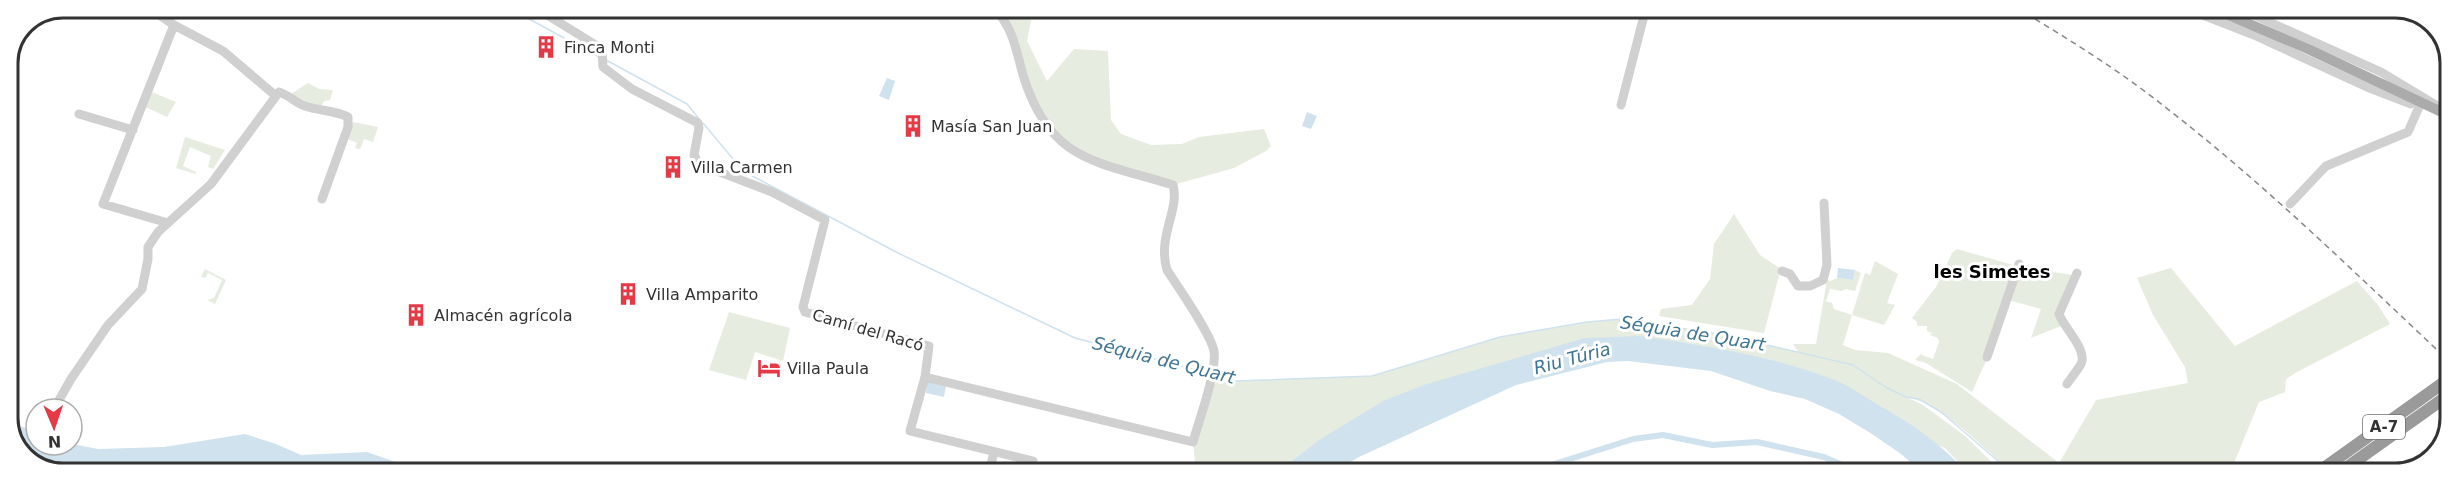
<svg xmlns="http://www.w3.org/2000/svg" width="2458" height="481" font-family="'DejaVu Sans',sans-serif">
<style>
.green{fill:#e6ecdf}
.water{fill:#cfe2ee}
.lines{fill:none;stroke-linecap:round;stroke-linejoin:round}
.stream{stroke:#cfe2ee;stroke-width:1.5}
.canal{stroke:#cfe2ee;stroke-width:6}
.minor{stroke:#d0d0d0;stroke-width:9}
.major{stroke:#ababab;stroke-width:10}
.highway{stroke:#9a9a9a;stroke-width:12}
.rail{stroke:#888;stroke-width:1.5;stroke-dasharray:6 4.5;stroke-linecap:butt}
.labels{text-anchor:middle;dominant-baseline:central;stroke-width:6;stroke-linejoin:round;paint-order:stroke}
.shield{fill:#fff;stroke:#707070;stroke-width:1.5}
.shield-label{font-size:15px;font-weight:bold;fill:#333}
.poi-label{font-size:16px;fill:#333;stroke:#fff;text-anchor:start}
.street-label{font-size:16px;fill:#333;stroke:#fff}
.neighbourhood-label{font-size:18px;font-weight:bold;fill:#000;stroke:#fff}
.water-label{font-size:18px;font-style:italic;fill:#3f7597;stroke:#fff}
.rim{fill:none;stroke:#333;stroke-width:3}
</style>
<rect width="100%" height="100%" fill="#fff"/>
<path class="green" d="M993,8H1026L1031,21L1027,41L1047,81L1074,49L1108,51L1111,120L1121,134L1151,145L1182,144L1199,137L1264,129L1271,146L1266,151L1234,168L1173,185L1107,167L1049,129L1036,111L1014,38Z
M308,83L319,89L333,90L330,100L324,101L320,108L313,106L291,94Z
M149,91L176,102L167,117L143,106Z
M353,122L378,127L373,142L364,139L360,149L355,148L357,143L345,138Z
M185,137L225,150L213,169L208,167L211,156L190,147L183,166L196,172V174L176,168Z
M1734,214L1760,255L1778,267L1780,272L1764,333L1659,316L1661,309L1692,305L1710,279L1714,244Z
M1957,249L2020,267L2073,275L2055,315L2061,326L2031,338L2041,309L2008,300L1986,361L1972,392L1926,363L1915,360L1922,353V355L1933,359L1939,342L1938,338L1930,335L1932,333L1927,331V326H1917V322L1912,318L1936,287L1952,253Z
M1875,261L1898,274L1887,303L1895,305L1884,325L1852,315L1843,345L1855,350L1888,353L1957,384L2059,463L2096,400L2188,383L2185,367L2153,315L2137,278L2171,268L2235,346L2357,281L2378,305L2390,324L2297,372L2286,379L2285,392L2259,402L2230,473H2012C1989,452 1938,401 1908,398L1923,405L1965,436L2003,473H1968L1945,448L1640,336L1347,424L1319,440L1276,473H1196L1193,442L1211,377L1237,381L1372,376L1500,337L1587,322L1622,319L1724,335L1798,352L1793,344H1816L1827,280L1830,281L1837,278L1853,280L1855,270L1861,273L1855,291L1846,289L1841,291L1830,289L1826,301L1832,303L1834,309L1852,315L1865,273L1870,275Z
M205,269L226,280L215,304L207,300L214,298L222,280L208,273L205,278L201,277Z
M729,312L790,328L783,361L755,352L746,380L709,370Z"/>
<path class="water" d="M887,78L895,81L889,100L879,96Z
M1307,112L1317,116L1311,129L1302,126Z
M1838,268L1855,270L1853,280L1837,278Z
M1640,336C1706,346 1774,356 1837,381C1853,388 1869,400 1885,409C1918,428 1942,445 1967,473H1923L1901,454L1872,434L1839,414L1805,399L1770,391L1711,371L1628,361L1607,362L1516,385L1359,457L1331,473H1276L1319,440L1385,400L1427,384L1585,338Z
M927,381L946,385L944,397L926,393Z
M8,419L36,434V445L72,444L98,449L164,447L245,434L276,444L301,455L367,452L415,469L421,473H52L21,455L8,425Z"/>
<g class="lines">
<path class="stream" d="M509,8L599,57
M606,60L687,104L700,120
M703,123L743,171L898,253L1075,338L1208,373
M1215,375L1236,381L1372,376L1500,337L1587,322L1622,319L1724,335L1853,365L1887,388L1906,397L1919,399L1941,412L2012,473"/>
<path class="canal" d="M1526,473L1633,439L1663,435L1712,445L1757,442L1824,457L1861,473"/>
<path class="minor" d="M536,8L602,49L603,67L632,89L698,123L699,128L694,155L699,164L772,192L825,220L803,307L805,312L929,346L925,377L1193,442C1199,420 1217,372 1214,351C1211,334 1178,287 1167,270C1157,236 1180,210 1173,185C1097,161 1050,163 1023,75C1016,50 1013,27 994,8
M2185,8L2254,35L2367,87L2411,104
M2238,8L2381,72L2436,105
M276,96L279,92C289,95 296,103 305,106C319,111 335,110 348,117V127L322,199
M1621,105L1646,8
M79,114L133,130
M2290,204L2326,166L2408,132L2419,107
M168,223L103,204L174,25
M1782,271L1790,274L1798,286H1810L1823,280L1827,265L1824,203
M1987,357L2019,264
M925,377L910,431L1033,461
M2067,384C2071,378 2077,371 2081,364C2088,350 2064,328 2059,314L2077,273
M54,409L71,379L108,325L142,289L148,259V247L158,232L211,184L276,96L223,51L174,25L149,8
M989,473L994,452"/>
<path class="major" d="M2212,8L2308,49L2450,116"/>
<path class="highway" d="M2317,473L2450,378
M2339,473L2450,394"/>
<path class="rail" d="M2017,8C2068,39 2119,70 2165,107C2266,185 2357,275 2450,362"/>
</g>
<defs>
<g id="building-bare" transform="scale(1.8)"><path d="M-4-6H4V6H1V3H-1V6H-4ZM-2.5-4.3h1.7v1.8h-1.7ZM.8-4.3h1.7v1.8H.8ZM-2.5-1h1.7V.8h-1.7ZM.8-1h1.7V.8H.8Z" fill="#e63946" stroke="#fff" stroke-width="2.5" paint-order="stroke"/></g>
<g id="hotel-bare" transform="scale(1.8)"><path d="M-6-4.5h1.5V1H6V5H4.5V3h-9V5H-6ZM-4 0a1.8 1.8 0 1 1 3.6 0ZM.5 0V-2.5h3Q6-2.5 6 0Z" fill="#e63946" stroke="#fff" stroke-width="2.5" paint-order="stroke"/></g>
</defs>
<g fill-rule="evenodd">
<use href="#building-bare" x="546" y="47"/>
<use href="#building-bare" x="913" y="126"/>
<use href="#building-bare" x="673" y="167"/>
<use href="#building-bare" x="628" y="294"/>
<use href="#building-bare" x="416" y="315"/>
<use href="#hotel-bare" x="769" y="368"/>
</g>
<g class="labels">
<rect class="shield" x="2363" y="415" width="42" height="24" rx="4.5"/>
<g class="shield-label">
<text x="2384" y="427">A-7</text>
</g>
<g class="poi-label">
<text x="564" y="47">Finca Monti</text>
<text x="931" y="126">Masía San Juan</text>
<text x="691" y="167">Villa Carmen</text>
<text x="646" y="294">Villa Amparito</text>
<text x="434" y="315">Almacén agrícola</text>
<text x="787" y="368">Villa Paula</text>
</g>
<g class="street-label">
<text transform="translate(868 330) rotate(16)">Camí del Racó</text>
</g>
<g class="neighbourhood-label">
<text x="1992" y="271">les Simetes</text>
</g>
<g class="water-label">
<text transform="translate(1693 333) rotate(9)">Séquia de Quart</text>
<text transform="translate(1572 358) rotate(-15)">Riu Túria</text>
<text transform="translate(1164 360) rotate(14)">Séquia de Quart</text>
</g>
</g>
<path d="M0 0H2458V481H0ZM63 18H2395A45 45 0 0 1 2440 63V418A45 45 0 0 1 2395 463H63A45 45 0 0 1 18 418V63A45 45 0 0 1 63 18Z" fill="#fff" fill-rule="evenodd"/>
<path class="rim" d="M63 18H2395A45 45 0 0 1 2440 63V418A45 45 0 0 1 2395 463H63A45 45 0 0 1 18 418V63A45 45 0 0 1 63 18Z"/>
<g transform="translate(54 427) rotate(178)"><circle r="28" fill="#ffffff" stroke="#adadad" stroke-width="1.5"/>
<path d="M0-4.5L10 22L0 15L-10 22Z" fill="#e63946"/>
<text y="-9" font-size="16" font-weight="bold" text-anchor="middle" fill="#333333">N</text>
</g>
</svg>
